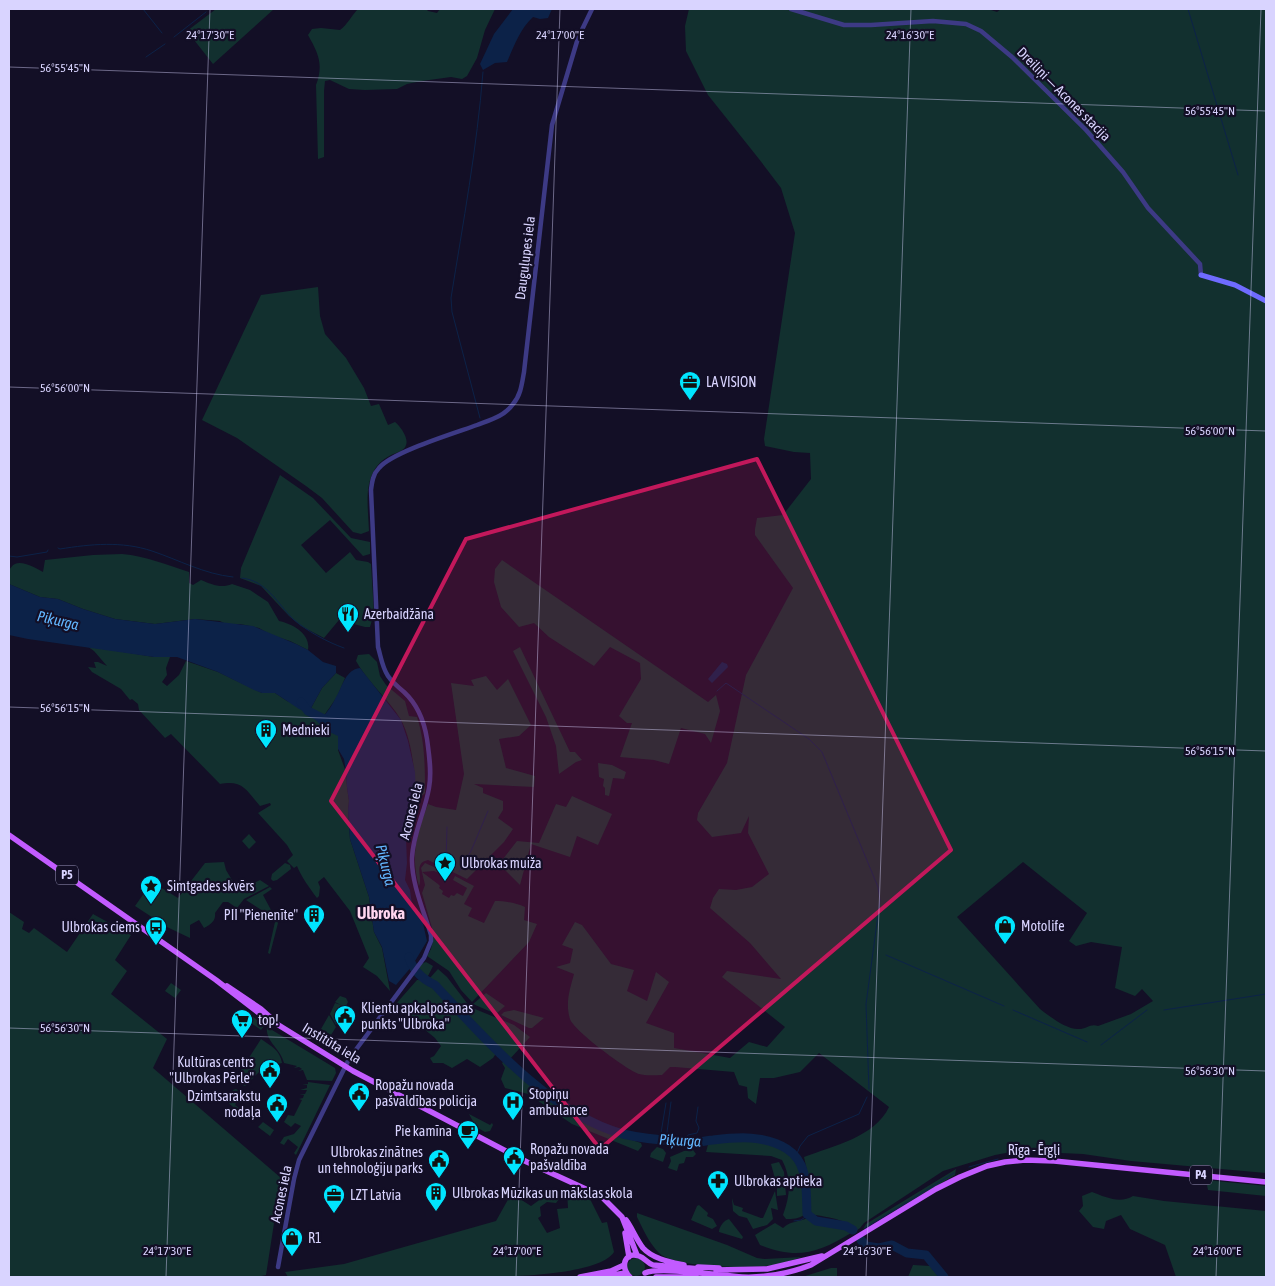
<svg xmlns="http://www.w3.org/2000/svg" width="1275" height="1286" font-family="'Asap Condensed',sans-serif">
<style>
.green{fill:#12302f;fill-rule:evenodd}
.water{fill:#0c2248}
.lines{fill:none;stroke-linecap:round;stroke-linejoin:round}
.stream{stroke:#0c2248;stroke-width:1}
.river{stroke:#0c2248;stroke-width:9}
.tertiary{stroke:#3d3a85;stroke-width:4.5}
.secondary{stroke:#6f6bff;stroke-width:5}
.primary{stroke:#c25bff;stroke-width:5.5}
.marked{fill:#c2185b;fill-opacity:0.2;stroke:#c2185b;stroke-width:4;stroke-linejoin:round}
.ticks{fill:none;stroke:#d9d4ff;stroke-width:1;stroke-opacity:0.45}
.labels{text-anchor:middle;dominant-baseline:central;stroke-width:4.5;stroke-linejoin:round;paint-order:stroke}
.shield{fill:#130f26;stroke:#9e99be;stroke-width:1}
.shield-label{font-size:12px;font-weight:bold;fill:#d9d4ff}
.street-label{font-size:14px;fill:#d9d4ff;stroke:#130f26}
.poi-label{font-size:14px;fill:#d9d4ff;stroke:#130f26;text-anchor:start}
.water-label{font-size:15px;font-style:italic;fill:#62b6ff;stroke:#130f26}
.quarter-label{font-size:16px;font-weight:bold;fill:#ffd6f0;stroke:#130f26}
.ticks-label{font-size:12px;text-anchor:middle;fill:#d9d4ff;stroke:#130f26;stroke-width:4.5;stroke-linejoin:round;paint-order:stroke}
</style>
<rect width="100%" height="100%" fill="#130f26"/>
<path class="green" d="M216,9H274L213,64L187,31Z
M358,9H426L428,11L437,13L440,9H495L485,30L477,58L467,76L462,79L451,77L422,81L407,84L397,89L365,90L349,89L330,80L325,81L324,91V157L318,159L316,85C324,64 318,53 308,35L312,29L321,28L340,30C348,24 351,16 358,9Z
M689,9H988L997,12L1001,9H1266V1173L1131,1161L1083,1154L1016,1151L995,1155L943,1171L864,1223L860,1228L856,1231C847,1218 824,1217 810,1214L808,1175L804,1157C833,1146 875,1137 889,1107L819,1053L800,1072L774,1078H760L756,1104L748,1098L747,1087L739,1085L734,1072L675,1067H670L662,1075C655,1075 646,1076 639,1074C627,1070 573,1030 570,1019C565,1003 570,989 574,974L556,967L570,963L573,949L562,945L575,922L582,925L611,964L634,970L627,991L647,1001L656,972L669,982L646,1023L674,1033V1048L730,1058L749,1042L767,1047L785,1027L722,977L727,971L781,979L750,943L710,908L713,898L719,889L736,890L752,887L769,874L748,833L749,816L741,833L712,837L697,820L698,813L727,763L746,675L793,588L755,535V529L757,518L783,515L811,479L810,453L794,452L765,446L764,439L795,233L781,188L759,159L708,95L686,51L685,26ZM1023,862L1087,913L1069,941L1076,946L1091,942L1122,947L1115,988L1135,996L1142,989L1153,1001L1131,1014L1098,1026C1091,1023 1086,1029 1079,1029C1067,1030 1049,1016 1040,1009L957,917Z
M318,287L320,316L325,334L346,358L364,388L371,406L379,404L388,425L395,422C400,426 409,438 406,445C405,451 395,453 391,455C361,470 368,504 369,531L361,534L353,532L322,498L306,486L237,438L202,420L261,295Z
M280,475L313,498L351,538L370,542V554L363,556L330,520L301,545L326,573L350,552L356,560L368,562L371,564L374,613L370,627H365L339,620L324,638L301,626L289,616L261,586L240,578L241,568Z
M122,554C146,556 167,565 189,572V583L193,585L201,580C211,584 221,589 232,584L250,590L268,602L279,621C293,624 311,634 308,650L290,641L271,635L259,628L240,624H226L220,621L195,619L155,624L115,619L83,609L58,599L40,597L9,584V570C11,568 12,565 15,564C22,560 36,568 43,572L45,560L93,555Z
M502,560L708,702L716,695L720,711L711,743L705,734L681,728L669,764L654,760L620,757L632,723H627L619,716L641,679L640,663L610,647L594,666L549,637L534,623L519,627L501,607L494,582L495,569Z
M87,646L154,657H170L166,668L167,675L162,682L167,686L179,675L186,661L218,672L262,693H275L287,701L310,710L322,688L336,673L345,678L337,697L323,717L322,725L325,730L338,735V750L346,772L347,787L349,801L348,811L350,839L369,897L374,932L382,948L390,991L377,976L363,967L369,958L350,911L324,877L318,882L320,887L319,896L317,898C310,889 301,876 297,866L294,868L287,861L293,855L287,845L258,813L271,805L270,803L260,806C246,790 243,780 220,784L171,734L165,738L139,710L138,704L132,699L130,700L121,689L92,672L88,667L96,668L94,662H98L107,666L94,651Z
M520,647L570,752H575L582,760L576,762L559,774L556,746L546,717L513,651Z
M369,654L377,662L380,676L386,685L405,701L409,716L417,717C425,741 425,768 425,793L421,797L416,796C415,773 412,740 401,720C389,699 368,683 356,661L358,655Z
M486,676L497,690L508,679L531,725L519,736L499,739L506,768L535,776L534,787L474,784L483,788V793L503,801V810L498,818L513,829L504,842L467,879L428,860C413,863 423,877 419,886C410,855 417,833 428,804L436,807L456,810L464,774L451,683L474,686L471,680Z
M598,763L612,765L626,772L624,779L613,778L609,796L605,795V788L603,786L604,779L599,777Z
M572,796L612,814L598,845L577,836L570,857L531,844L520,885L499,864L517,841L539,843L556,804L566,807Z
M249,834L256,842L249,849L242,841Z
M224,862L226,870L235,885L238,881L252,884L260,880L269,886L244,899L237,908L228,902H223L215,913C216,921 211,924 204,928L199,920L190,925V938L167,927L135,906L152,882L178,898L205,863Z
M285,863L290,865L291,869L277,880L273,881L271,879L272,874Z
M425,863L443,871L441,874L434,871L422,872L438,884L440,886L439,888L443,891L442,894L449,898L451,895L454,896L457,893L463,896L467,888L453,880L455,876L474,886L464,904L472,908L468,916L484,923L495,901C505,901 516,903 525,907L524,920L537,924L529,942L472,1002L461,990L449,971L427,956L431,949L434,935L422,893L425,885L421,868Z
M270,887L272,889L263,895L278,923L270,954L268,953L275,922L274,918L246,900Z
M9,912L24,922L22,929L29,933L34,928L67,952L93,914L131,935L115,960L127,971L111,994L167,1039L153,1068L281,1178L266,1275L257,1277H9Z
M426,962L433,966L427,978L417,970L421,964Z
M438,969L447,977L470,1007L514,1025L530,1037L509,1060L438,983L429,979Z
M417,980H420L435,988L497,1052L493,1058L480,1067L467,1059L452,1068L443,1063H433L430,1058L434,1056L441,1046L435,1038L395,1005Z
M171,983L181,990L175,998L165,991Z
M486,993L505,1006L496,1014L473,1004Z
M340,996L346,998L348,1002L336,1025L330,1014L335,1003L341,1005L335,1002Z
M514,1010L544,1018L532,1028H529L501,1015L504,1012Z
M240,1015H250L265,1025L261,1030Z
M329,1015L336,1027L331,1035L321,1029Z
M267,1027L335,1068L336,1073L332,1081L307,1080L303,1070L298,1071L302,1069L299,1067L294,1068L297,1066L284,1063C281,1049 265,1041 267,1027Z
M261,1039C271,1046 280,1050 282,1063L270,1066L259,1072L245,1086L237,1083L241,1077L238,1075Z
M505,1060C548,1098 585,1125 641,1143L642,1146L638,1151L572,1124L528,1094L505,1088L501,1079L505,1068L502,1063Z
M308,1082L330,1085L296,1155L294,1153L298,1147L288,1139L284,1145L280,1143L284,1137L294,1134L301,1126L295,1123L291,1127L284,1122L288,1115L294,1116L302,1100L299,1099L303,1098L304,1095H299L305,1094L307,1090H300L307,1088V1085H302L308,1084Z
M236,1089L243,1093L235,1105L246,1113L244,1116L226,1101L233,1090Z
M469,1114L490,1125L492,1123L493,1125L490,1131L485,1132L476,1127Z
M263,1122L274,1130L270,1136L258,1127Z
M727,1139C750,1141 791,1140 800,1168C804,1183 803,1200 804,1215C798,1219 793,1219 786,1219L783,1215C790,1196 792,1179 782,1160L771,1156L706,1152L709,1141Z
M657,1147L663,1149L666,1153L663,1162L650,1157L651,1153Z
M693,1150L696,1154L693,1157H686L684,1163L679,1164L677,1171L668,1168L671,1161L670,1157L684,1151Z
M779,1162L784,1172L786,1195L777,1196V1186L771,1164Z
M956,1169L955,1175L863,1229L866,1224Z
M1206,1180L1266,1186V1196L1208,1190Z
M567,1191L590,1199L602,1223L607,1222L614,1252C602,1271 539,1275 517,1276L288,1277L285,1272L344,1264L496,1221L510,1196L520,1199L531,1206L549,1193L559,1199L556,1203L547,1202L540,1207L541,1216L538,1218L547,1233L560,1228L557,1209L568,1208Z
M775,1191L778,1210L771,1208L773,1219L767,1225L753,1229L747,1218L739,1216L733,1211L732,1198L734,1205L743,1208L742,1211L761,1218H763Z
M1092,1192C1105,1197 1120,1204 1133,1196L1164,1201L1266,1211V1277H1176L1165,1245L1130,1229L1121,1215L1106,1221L1104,1229L1093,1227L1079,1211L1083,1206L1082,1196Z
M699,1205L708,1213L707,1216L713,1219L717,1226L712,1229L691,1220L697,1206Z
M637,1213L727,1245L757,1258L765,1259L802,1257C790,1261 778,1265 765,1266C743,1268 675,1268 659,1253C649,1243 643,1229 637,1217Z
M808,1218L816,1222L849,1229L851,1233C818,1253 797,1260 760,1245L755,1235L775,1223L783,1228C790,1221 799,1222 808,1218Z
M729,1219L743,1237L742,1239L719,1232C719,1227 724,1220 729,1219Z
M627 1267a9 9 0 1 1 18 0a9 9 0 1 1-18 0Z
M913,1265L930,1266L939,1277H908Z
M831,1268H837V1277H802Z"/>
<path class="water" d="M513,9H552L548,18L540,19L533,17C520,29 514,46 507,62L495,63L483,70L480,64L494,34Z
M9,584L40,597L58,599L83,609L115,619L155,624L195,619L253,626L296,644L308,650L323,662L336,666V673L322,688L310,710L307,712L299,709L275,693H262L254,690L218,672L177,657H154L28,639L9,635Z
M722,662L727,664L728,667L712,683L708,679Z
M360,668L401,720L408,741L415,772L416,796L406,838L407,863L405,880L410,890L412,904L422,919L427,941L412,966L396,985L389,981L382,947L374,932L369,897L350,839L348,811L349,801L347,787L346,772L344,759L338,749V736L325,730L313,717L316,713L323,717C328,711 333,704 336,697C343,686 345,670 360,668Z"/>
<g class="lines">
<path class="stream" d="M143,9L162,33
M1188,9L1238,175
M174,37L206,12
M146,57L165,44
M480,418L452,312L451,298C463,223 477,148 483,72
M58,548L60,549C91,544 122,541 152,551C179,560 204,574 233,577
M9,556L17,557L47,552L48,550
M242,578C267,581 277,603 293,619C307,631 327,642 344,648
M717,691L726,683L809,739L822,752L878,887L880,900L866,1004L869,1089
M446,862L447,827
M459,872L471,851L488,811
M886,955L1004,1006
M1013,1010L1087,1042
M1164,1010L1266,994
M1101,1045L1147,1010
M660,1139L666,1103
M666,1140L671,1102
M684,1141L688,1135L697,1133L699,1128L696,1121L698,1107
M796,1156L800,1146L808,1136L859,1114L867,1097
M969,1167L998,1159
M794,1221L801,1220L808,1215
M865,1228L954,1173"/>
<path class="river" d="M301,702L308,711L324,719
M409,957C413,971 422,979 435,985C485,1039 550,1114 623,1134C640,1138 658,1140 676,1141C683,1141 691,1143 698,1142C703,1142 708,1140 713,1140C738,1137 765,1135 787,1149C809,1163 806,1190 807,1214L816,1221L846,1226L853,1230
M861,1240L866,1246L879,1248L892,1245L907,1253L926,1255L944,1277"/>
<path class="tertiary" d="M791,9L844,25H871L933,21L966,24L981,31L1012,57L1086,130L1123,172L1148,208L1200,264L1201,275
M278,1267L294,1179L299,1160L349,1059L424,958L431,941V935C424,912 411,882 412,858C413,833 425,812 429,788C432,772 429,754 427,739C424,720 418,705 404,692C398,687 392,682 388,676C382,667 381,657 378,647L371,490C372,482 373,474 379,468C392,452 455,433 477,425C490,420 505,416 513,404C521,395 522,383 524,372L552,125L578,38L592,9"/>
<path class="secondary" d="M1201,275L1235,285L1266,301"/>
<path class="primary" d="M9,835L216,980L259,1013L353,1071L527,1162L601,1196L622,1217L637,1255
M227,986L261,1009L270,1017
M626,1220C632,1228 636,1239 643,1248C653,1259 670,1262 684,1265
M625,1233L629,1257
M698,1267L719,1268
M716,1270L767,1269L822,1256
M645,1273C659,1266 723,1276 742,1277C765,1278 790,1273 811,1265L936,1189L960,1177L987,1166L1005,1162L1025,1160L1054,1161L1266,1182
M580,1277L611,1271L624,1265
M599,1277L626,1273
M630,1277C620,1268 624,1251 639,1256C645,1258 647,1263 653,1265L701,1269
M656,1277H696"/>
</g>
<path class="marked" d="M757,459L951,850L600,1149L331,801L466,539Z"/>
<path class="ticks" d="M9,67L1266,111M9,387L1266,431M9,707L1266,751M9,1028L1266,1071M166,1277L210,9M516,1277L560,9M866,1277L911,9M1216,1277L1261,9"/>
<defs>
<g id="office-pin" transform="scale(1.125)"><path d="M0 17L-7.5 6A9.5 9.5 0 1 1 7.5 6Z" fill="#00e5ff" stroke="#130f26"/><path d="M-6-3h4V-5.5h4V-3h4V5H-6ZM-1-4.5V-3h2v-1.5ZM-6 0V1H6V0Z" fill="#111"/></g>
<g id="restaurant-pin" transform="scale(1.125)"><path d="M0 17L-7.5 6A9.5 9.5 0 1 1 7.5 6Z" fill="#00e5ff" stroke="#130f26"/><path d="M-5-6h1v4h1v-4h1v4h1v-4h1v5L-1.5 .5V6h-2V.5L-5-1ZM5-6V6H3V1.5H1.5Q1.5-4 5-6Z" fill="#111"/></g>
<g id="building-pin" transform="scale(1.125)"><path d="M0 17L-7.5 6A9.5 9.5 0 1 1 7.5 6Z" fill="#00e5ff" stroke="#130f26"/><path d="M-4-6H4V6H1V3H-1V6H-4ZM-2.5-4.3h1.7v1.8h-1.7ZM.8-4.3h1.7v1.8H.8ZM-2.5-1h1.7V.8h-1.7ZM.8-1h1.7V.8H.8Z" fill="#111"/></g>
<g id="sight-pin" transform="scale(1.125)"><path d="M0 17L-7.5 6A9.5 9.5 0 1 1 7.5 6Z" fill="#00e5ff" stroke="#130f26"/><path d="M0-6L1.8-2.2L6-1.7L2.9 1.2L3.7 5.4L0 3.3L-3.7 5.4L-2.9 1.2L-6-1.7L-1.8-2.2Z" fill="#111"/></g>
<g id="shop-pin" transform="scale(1.125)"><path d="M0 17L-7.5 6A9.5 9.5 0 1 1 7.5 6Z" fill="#00e5ff" stroke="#130f26"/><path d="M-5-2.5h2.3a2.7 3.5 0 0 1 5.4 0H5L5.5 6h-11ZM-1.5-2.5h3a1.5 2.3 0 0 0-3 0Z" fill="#111"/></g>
<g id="bus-pin" transform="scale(1.125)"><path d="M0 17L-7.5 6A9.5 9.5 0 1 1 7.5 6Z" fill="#00e5ff" stroke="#130f26"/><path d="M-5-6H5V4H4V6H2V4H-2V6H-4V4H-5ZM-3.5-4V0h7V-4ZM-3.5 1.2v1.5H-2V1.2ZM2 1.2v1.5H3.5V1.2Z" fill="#111"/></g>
<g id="civic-pin" transform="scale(1.125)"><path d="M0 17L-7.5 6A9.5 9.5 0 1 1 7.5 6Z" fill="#00e5ff" stroke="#130f26"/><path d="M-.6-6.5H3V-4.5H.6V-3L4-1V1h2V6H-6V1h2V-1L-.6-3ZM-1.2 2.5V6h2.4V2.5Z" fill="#111"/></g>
<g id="supermarket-pin" transform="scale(1.125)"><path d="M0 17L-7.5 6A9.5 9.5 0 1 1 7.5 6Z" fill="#00e5ff" stroke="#130f26"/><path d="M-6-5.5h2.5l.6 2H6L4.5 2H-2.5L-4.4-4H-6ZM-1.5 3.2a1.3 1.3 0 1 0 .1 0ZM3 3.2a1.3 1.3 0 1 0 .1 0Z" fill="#111"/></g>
<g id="hospital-pin" transform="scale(1.125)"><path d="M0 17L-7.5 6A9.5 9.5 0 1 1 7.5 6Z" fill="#00e5ff" stroke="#130f26"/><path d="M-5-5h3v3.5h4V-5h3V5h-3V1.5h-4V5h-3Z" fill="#111"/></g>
<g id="cafe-pin" transform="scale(1.125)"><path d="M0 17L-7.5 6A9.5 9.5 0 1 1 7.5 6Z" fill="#00e5ff" stroke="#130f26"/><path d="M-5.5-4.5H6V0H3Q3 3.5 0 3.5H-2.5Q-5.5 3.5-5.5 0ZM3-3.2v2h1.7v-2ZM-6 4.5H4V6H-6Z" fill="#111"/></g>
<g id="pharmacy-pin" transform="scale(1.125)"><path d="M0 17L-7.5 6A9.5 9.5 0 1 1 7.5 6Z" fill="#00e5ff" stroke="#130f26"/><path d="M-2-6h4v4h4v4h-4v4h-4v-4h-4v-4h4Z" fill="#111"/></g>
</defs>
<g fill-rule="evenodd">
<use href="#office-pin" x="690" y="382"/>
<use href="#restaurant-pin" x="348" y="614"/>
<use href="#building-pin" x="266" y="730"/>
<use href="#sight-pin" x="445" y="863"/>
<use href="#sight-pin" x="151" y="886"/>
<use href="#building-pin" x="314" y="915"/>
<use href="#shop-pin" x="1005" y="926"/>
<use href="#bus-pin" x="156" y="927"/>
<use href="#civic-pin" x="345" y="1016"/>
<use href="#supermarket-pin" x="242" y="1020"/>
<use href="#civic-pin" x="270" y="1070"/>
<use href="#civic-pin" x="359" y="1093"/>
<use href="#hospital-pin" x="513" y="1102"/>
<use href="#civic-pin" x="277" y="1104"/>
<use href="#cafe-pin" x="468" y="1131"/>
<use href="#civic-pin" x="514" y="1157"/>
<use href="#civic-pin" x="439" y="1160"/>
<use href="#pharmacy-pin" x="718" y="1181"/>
<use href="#building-pin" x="436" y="1193"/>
<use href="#office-pin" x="334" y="1195"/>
<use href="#shop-pin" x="292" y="1238"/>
</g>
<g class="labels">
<g class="shield">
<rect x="56" y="865.5" width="22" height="19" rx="4"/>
<rect x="1190" y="1165.5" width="22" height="19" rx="4"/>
</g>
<g class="shield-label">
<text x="67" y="875">P5</text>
<text x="1201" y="1175">P4</text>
</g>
<g class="street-label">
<text transform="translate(1064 94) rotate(45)">Dreiliņi — Acones stacija</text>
<text transform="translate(525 258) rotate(-83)">Dauguļupes iela</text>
<text transform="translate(411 811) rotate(-76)">Acones iela</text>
<text transform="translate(332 1043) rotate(31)">Institūta iela</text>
<text x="1034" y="1150">Rīga - Ērgļi</text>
<text transform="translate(281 1194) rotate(-78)">Acones iela</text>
</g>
<g class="poi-label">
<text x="706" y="382">LA VISION</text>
<text x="364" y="614">Azerbaidžāna</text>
<text x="282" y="730">Mednieki</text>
<text x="461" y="863">Ulbrokas muiža</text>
<text x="167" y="886">Simtgades skvērs</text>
<text x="298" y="915" text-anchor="end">PII "Pienenīte"</text>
<text x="1021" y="926">Motolife</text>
<text x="140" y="927" text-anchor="end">Ulbrokas ciems</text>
<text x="361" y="1008">Klientu apkalpošanas<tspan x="361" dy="16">punkts "Ulbroka"</tspan></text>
<text x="258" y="1020">top!</text>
<text x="254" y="1062" text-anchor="end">Kultūras centrs<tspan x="254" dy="16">"Ulbrokas Pērle"</tspan></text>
<text x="375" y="1085">Ropažu novada<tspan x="375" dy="16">pašvaldības policija</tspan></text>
<text x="529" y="1094">Stopiņu<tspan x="529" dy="16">ambulance</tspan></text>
<text x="261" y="1096" text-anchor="end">Dzimtsarakstu<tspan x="261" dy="16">nodaļa</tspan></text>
<text x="452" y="1131" text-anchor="end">Pie kamīna</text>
<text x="530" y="1149">Ropažu novada<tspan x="530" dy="16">pašvaldība</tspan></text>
<text x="423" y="1152" text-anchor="end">Ulbrokas zinātnes<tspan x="423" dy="16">un tehnoloģiju parks</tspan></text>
<text x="734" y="1181">Ulbrokas aptieka</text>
<text x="452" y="1193">Ulbrokas Mūzikas un mākslas skola</text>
<text x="350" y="1195">LZT Latvia</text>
<text x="308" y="1238">R1</text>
</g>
<g class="water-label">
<text transform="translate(58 620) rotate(13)">Piķurga</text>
<text transform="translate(386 865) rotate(76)">Piķurga</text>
<text transform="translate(680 1140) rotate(3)">Piķurga</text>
</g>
<g class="quarter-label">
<text x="381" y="913">Ulbroka</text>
</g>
</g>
<g class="ticks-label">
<text x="210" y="39">24°17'30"E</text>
<text x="560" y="39">24°17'00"E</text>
<text x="910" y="39">24°16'30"E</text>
<text x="65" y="72">56°55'45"N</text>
<text x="1210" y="115">56°55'45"N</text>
<text x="65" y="392">56°56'00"N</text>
<text x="1210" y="435">56°56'00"N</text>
<text x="65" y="712">56°56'15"N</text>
<text x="1210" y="755">56°56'15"N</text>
<text x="65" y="1032">56°56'30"N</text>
<text x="1210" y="1075">56°56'30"N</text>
<text x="167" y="1255">24°17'30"E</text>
<text x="517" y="1255">24°17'00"E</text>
<text x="867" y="1255">24°16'30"E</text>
<text x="1217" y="1255">24°16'00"E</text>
</g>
<rect width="1275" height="1286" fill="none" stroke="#d9d4ff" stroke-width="20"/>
</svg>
